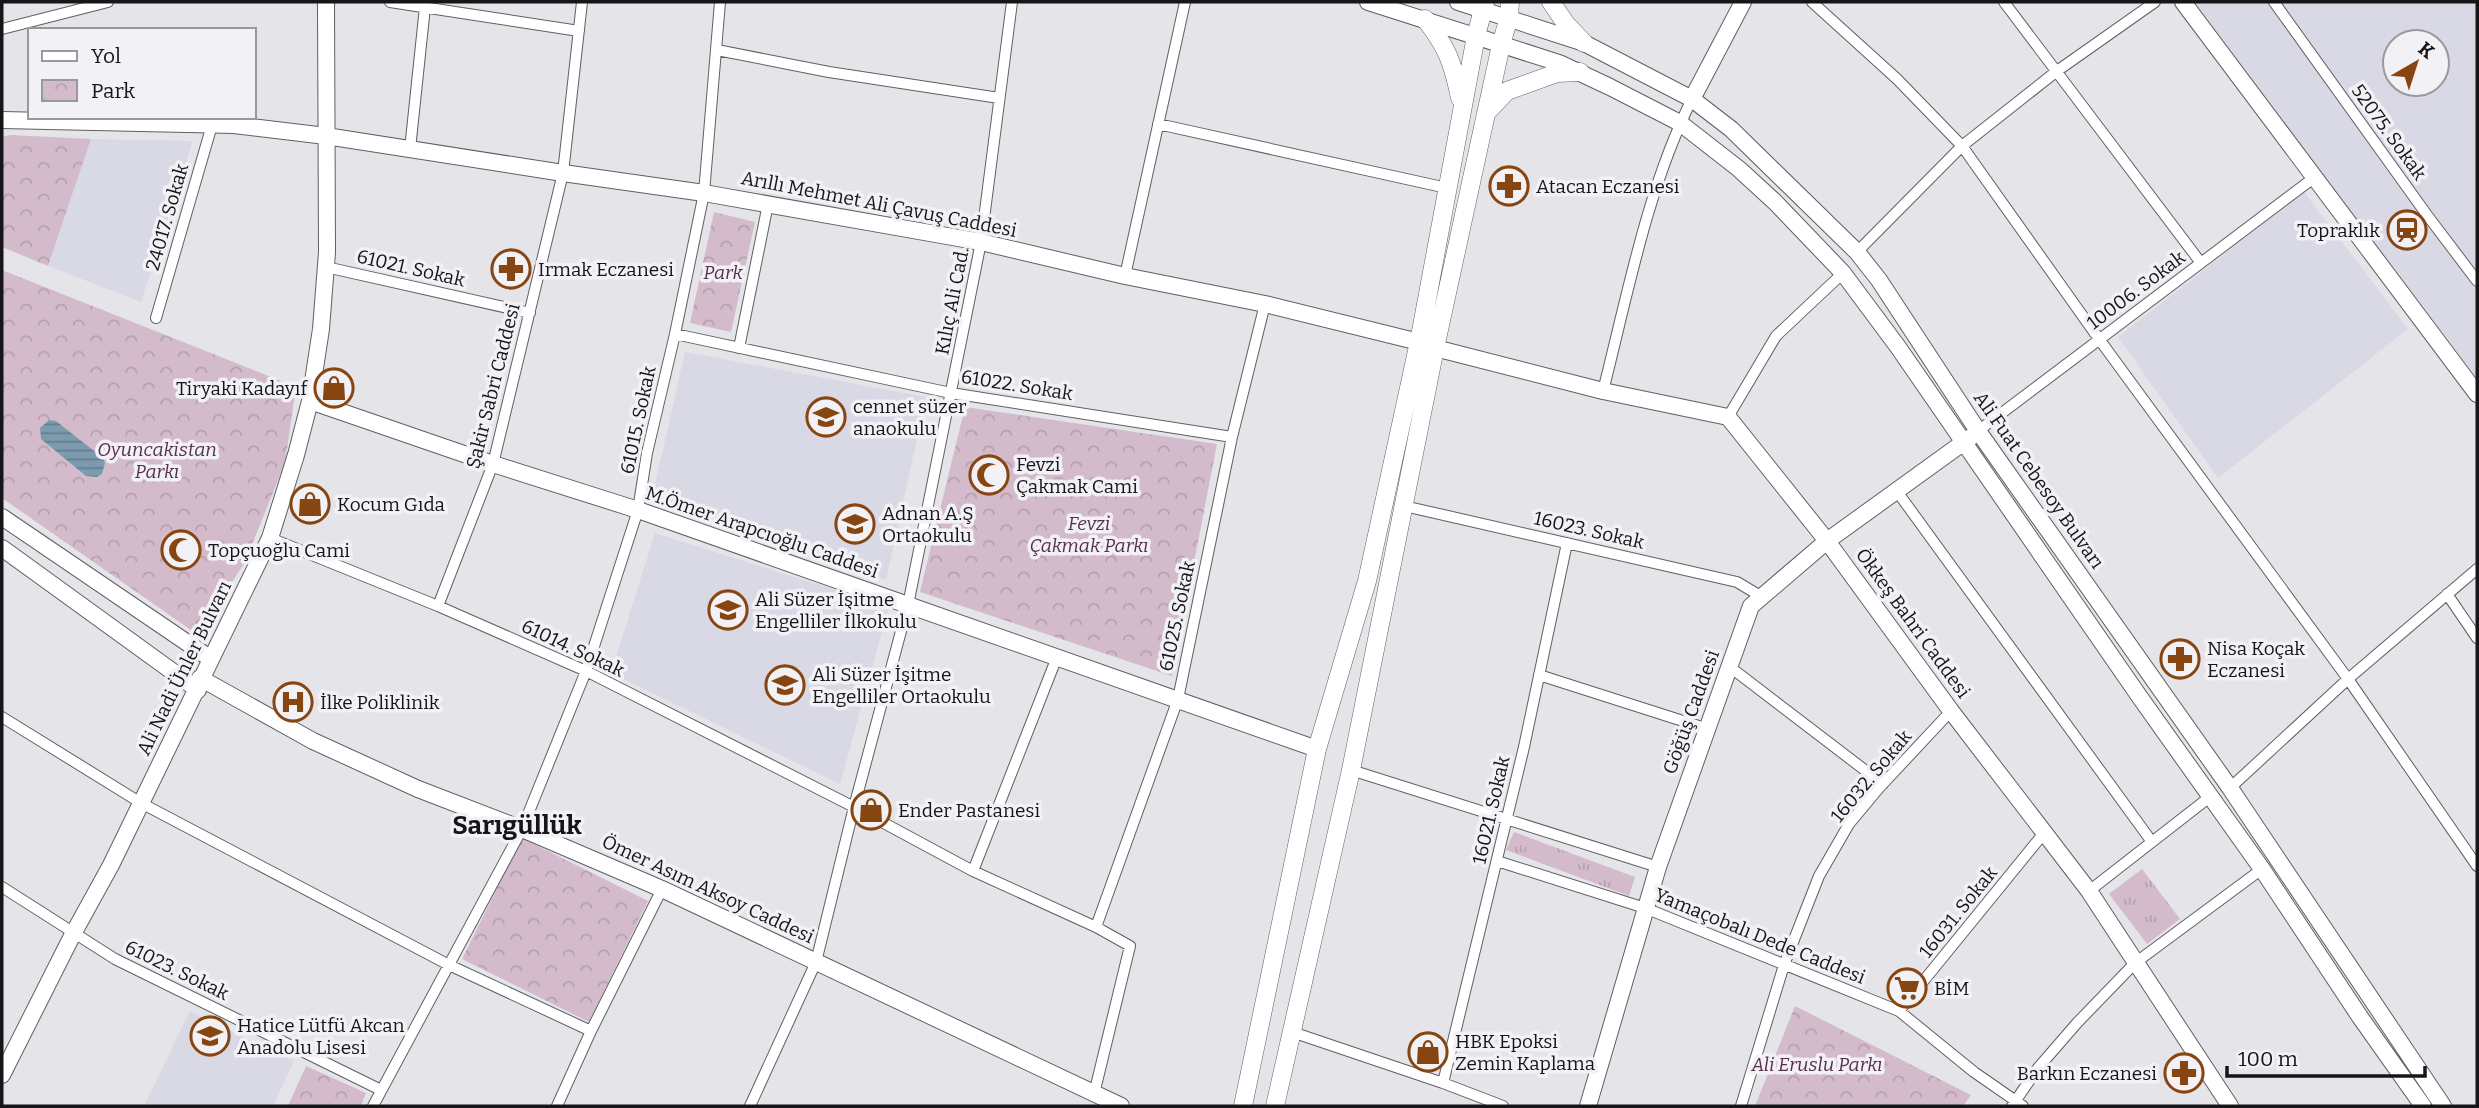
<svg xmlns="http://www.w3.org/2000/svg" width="2479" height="1108" font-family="Bitter,serif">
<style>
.built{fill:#d9d9e5;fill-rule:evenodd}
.grass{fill:url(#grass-tufts)}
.park{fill:url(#park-crowns)}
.water{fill:url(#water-rules)}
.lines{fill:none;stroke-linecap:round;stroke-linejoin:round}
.street-casing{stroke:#5f5f64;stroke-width:12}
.secondary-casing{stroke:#5f5f64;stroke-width:18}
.primary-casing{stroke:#5f5f64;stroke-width:19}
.street{stroke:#fff;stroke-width:10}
.secondary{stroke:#fff;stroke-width:16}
.primary{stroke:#fff;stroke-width:18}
.labels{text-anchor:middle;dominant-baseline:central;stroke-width:7;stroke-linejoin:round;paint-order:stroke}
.street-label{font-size:19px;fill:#161618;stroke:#f1f1f6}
.poi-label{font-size:19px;fill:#161618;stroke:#f1f1f6;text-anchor:start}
.park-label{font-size:19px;font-style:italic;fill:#592f4e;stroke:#f1f1f6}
.district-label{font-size:26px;font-weight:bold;fill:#161618;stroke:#f1f1f6}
</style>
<defs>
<pattern id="grass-tufts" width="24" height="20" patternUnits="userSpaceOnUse" patternTransform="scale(1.75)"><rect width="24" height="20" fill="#d4bbcc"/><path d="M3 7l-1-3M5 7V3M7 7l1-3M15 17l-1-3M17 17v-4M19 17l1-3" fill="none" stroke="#b5a0ae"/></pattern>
<pattern id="park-crowns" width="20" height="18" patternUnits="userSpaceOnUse" patternTransform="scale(1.75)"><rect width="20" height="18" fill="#d4bbcc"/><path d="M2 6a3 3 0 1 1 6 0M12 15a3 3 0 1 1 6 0" fill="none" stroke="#b5a0ae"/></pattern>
<pattern id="water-rules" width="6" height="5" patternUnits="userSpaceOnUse" patternTransform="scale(1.75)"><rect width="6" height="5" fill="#7c9baf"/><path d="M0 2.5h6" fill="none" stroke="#657d8d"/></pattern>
</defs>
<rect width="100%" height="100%" fill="#e4e4e9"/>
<path class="built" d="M2174,2H2477V390ZM2395,42H2437V84H2395Z
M91,139L193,141L141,302L48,266Z
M2304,192L2408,329L2218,478L2118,337Z
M685,352L926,397L886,580L652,498Z
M655,533L889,607L840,784L611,673Z
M190,1011L294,1061L273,1106H144Z"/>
<path class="grass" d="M1514,832L1635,877L1629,896L1506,850Z
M2142,869L2180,919L2147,944L2109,894Z"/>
<path class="park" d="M10,135L91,139L48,266L2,247V137Z
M714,212L755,222L731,332L690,323Z
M2,270L296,387L285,463L245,562L198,635L2,498Z
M965,407L1217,444L1172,676L920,592Z
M522,838L648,901L589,1022L462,959Z
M1795,1006L1971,1095L1963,1106H1755Z
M306,1066L366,1093L361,1106H288Z"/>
<path class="water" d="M49,420L56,421L103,458L105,463L102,474L97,477L86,476L41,439L40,428Z"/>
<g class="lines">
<g class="street-casing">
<path id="street" d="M390,2L579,31
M1812,2L1897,79L1962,146L2099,339L2348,679L2477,866
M2004,2L2201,263
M2274,2L2427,215L2477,281
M2,29L108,2
M717,50L829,72L999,98
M1158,124L1447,188
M410,149L425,7
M1857,252L1962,146L2057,71L2155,2
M326,267L530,313
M1125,276L1185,2
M156,318L212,125
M675,334L951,393L1232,437
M739,348L768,204
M1603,391C1628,293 1647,189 1692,99
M1728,417L1776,336L1843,273
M1978,431L2315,177
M1896,490L2152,842
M1404,506L1737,582L1762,597
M270,538L438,606L586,671L854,807L973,871L1096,927L1130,946L1094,1094
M2447,594L2477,638
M438,606L493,464L563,173L582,2
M1730,667L1883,784
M1539,675L1708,729
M2,717L141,803L449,965L591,1031
M1351,770L1658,867
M2230,788L2348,679L2477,569
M1497,861L1645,908L1899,1011L1974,1072L2023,1106
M973,871L1057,657
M2,887L115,959L381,1090
M2089,891L2211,796
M1096,927L1178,699L1232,437L1265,304
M1899,1011L2044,833
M1292,1032L1443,1083L1503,1106
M1443,1083L1524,747L1567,543
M373,1106L522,829L586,671L638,510L647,453L675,334L704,193L720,2
M557,1106L591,1031L662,889
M750,1106L816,962L854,807L908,605L981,242L1012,2
M1741,1106L1784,965L1819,876L1849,824L1879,788L1951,711
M2012,1106L2038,1068L2077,1023L2135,963L2262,869"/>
</g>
<g class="secondary-casing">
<path id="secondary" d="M1368,2L1559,63L1610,87L1680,123L1739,169L1775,202L1843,273L1898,347L2139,696L2262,869L2360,1017L2423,1106
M1458,2L1584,43L1692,99L1731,129L1857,252L1879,280L1978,431L2230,788L2443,1106
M2183,2L2477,394
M1692,99L1743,2
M2,120L234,125L326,136L563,173L704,193L981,242L1125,276L1265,304L1419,342
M1435,348L1603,391L1728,417L1827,541L1951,711L2089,891L2230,1106
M310,401L493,464L638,510L1317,749
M2,517L211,659
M2,548L198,690
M200,678L313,741L418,789L522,829L662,889L1121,1106
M2,1075L73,934L111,865L270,538L296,455L310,401L321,329L327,252L326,2
M1588,1106L1658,867L1751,606L1827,541L1971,437"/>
</g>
<g class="primary-casing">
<path id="primary" d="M1551,2L1566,24L1584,43
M1425,19C1447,47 1453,63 1460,98
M1486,113L1507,91L1557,73L1580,72
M1243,1106L1317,749L1367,581L1419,342L1476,36L1485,2
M1275,1106L1351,770L1435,348L1501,45L1509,17L1510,2"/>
</g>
<use href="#street" class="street"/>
<use href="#secondary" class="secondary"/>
<use href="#primary" class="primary"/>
</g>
<defs>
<g id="pharmacy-ring" transform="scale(2.0125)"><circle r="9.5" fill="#f1f1f6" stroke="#874611" stroke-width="1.5"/><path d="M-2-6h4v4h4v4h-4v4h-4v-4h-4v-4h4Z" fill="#874611"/></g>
<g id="station-ring" transform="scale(2.0125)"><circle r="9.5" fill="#f1f1f6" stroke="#874611" stroke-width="1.5"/><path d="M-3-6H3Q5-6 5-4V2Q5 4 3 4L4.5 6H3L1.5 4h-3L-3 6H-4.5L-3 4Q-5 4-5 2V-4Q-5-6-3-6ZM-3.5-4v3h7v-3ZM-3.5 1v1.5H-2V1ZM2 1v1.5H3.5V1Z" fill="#874611"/></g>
<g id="shop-ring" transform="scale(2.0125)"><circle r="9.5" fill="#f1f1f6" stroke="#874611" stroke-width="1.5"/><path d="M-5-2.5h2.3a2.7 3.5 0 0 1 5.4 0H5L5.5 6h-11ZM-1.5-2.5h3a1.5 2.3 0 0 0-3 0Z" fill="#874611"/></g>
<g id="school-ring" transform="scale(2.0125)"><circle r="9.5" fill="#f1f1f6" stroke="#874611" stroke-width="1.5"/><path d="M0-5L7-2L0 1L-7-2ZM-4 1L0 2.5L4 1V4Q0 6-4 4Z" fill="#874611"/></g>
<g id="mosque-ring" transform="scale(2.0125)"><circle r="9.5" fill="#f1f1f6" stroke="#874611" stroke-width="1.5"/><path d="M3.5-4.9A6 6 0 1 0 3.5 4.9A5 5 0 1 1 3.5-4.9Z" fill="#874611"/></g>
<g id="hospital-ring" transform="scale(2.0125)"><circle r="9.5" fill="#f1f1f6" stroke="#874611" stroke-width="1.5"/><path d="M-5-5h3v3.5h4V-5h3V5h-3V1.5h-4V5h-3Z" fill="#874611"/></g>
<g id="supermarket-ring" transform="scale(2.0125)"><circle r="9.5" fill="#f1f1f6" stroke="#874611" stroke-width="1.5"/><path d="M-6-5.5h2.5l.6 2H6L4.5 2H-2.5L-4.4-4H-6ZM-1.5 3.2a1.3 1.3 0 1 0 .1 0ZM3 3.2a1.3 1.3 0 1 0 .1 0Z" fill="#874611"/></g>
</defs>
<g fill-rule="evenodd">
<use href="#pharmacy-ring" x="1509" y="186"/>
<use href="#station-ring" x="2407" y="230"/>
<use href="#pharmacy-ring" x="511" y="269"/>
<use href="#shop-ring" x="334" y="388"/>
<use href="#school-ring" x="826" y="417"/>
<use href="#mosque-ring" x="989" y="475"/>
<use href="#shop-ring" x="310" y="504"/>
<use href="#school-ring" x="855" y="524"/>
<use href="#mosque-ring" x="181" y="550"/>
<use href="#school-ring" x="728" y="610"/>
<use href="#pharmacy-ring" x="2180" y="659"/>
<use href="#school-ring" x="785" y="685"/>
<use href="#hospital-ring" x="293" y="702"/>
<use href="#shop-ring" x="871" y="810"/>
<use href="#supermarket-ring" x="1907" y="988"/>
<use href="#school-ring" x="210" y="1036"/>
<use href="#shop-ring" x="1428" y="1052"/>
<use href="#pharmacy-ring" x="2184" y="1073"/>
</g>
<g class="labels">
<g class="street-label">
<text transform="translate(2389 132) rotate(54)">52075. Sokak</text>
<text transform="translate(879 204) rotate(11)">Arıllı Mehmet Ali Çavuş Caddesi</text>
<text transform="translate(167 217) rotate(-74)">24017. Sokak</text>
<text transform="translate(411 268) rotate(13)">61021. Sokak</text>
<text transform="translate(2136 290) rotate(-37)">10006. Sokak</text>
<text transform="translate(952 301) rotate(-79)">Kılıç Ali Cad.</text>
<text transform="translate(1017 385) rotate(9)">61022. Sokak</text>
<text transform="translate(493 386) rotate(-76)">Şakir Sabri Caddesi</text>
<text transform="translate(638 420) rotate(-78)">61015. Sokak</text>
<text transform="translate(2039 480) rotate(55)">Ali Fuat Cebesoy Bulvarı</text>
<text transform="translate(1589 530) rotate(13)">16023. Sokak</text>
<text transform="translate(762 532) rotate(19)">M.Ömer Arapcıoğlu Caddesi</text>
<text transform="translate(1177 616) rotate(-78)">61025. Sokak</text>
<text transform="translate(1913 623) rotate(54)">Ökkeş Bahri Caddesi</text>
<text transform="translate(573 648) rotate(25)">61014. Sokak</text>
<text transform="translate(184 668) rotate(-64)">Ali Nadi Ünler Bulvarı</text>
<text transform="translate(1691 712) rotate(-70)">Göğüş Caddesi</text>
<text transform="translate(1871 776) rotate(-50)">16032. Sokak</text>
<text transform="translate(1491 810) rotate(-77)">16021. Sokak</text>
<text transform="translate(708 889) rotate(25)">Ömer Asım Aksoy Caddesi</text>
<text transform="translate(1958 912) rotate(-51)">16031. Sokak</text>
<text transform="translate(1760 936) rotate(22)">Yamaçobalı Dede Caddesi</text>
<text transform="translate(177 970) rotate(26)">61023. Sokak</text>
</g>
<g class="poi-label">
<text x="1536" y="186">Atacan Eczanesi</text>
<text x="2380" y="230" text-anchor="end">Topraklık</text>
<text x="538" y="269">Irmak Eczanesi</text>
<text x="307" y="388" text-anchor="end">Tiryaki Kadayıf</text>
<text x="853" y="406">cennet süzer<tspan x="853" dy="22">anaokulu</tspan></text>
<text x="1016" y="464">Fevzi<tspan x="1016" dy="22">Çakmak Cami</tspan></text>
<text x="337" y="504">Kocum Gıda</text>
<text x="882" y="513">Adnan A.Ş<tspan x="882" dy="22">Ortaokulu</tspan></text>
<text x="208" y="550">Topçuoğlu Cami</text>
<text x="755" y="599">Ali Süzer İşitme<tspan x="755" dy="22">Engelliler İlkokulu</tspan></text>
<text x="2207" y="648">Nisa Koçak<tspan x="2207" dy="22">Eczanesi</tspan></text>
<text x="812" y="674">Ali Süzer İşitme<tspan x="812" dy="22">Engelliler Ortaokulu</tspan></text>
<text x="320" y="702">İlke Poliklinik</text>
<text x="898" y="810">Ender Pastanesi</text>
<text x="1934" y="988">BİM</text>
<text x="237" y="1025">Hatice Lütfü Akcan<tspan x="237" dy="22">Anadolu Lisesi</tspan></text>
<text x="1455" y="1041">HBK Epoksi<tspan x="1455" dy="22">Zemin Kaplama</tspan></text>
<text x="2157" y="1073" text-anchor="end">Barkın Eczanesi</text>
</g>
<g class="park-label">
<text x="723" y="272">Park</text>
<text x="157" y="449">Oyuncakistan<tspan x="157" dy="22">Parkı</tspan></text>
<text x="1089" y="523">Fevzi<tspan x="1089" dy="22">Çakmak Parkı</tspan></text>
<text x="1817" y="1064">Ali Eruslu Parkı</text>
</g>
<g class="district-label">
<text x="517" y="825">Sarıgüllük</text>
</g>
</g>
<rect width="2479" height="1108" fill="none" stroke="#161618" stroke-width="7"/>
<rect x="28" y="28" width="228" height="91" fill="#f1f1f6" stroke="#99999d" stroke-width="2"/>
<rect x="42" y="51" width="35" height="10" fill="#ffffff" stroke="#99999d" stroke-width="2"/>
<text x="91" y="63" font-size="21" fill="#161618">Yol</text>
<rect x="42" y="80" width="35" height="21" fill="url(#park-crowns)" stroke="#99999d" stroke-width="2"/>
<text x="91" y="98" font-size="21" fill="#161618">Park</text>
<g transform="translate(2416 63) rotate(39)"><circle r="33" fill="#f1f1f6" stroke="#99999d" stroke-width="2"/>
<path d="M0-5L12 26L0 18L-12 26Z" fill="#874611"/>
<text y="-10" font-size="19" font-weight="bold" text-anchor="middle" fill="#161618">K</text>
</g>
<path d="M2227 1066v10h198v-10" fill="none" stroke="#161618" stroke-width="3.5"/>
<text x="2238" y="1066" font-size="21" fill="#161618" stroke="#f1f1f6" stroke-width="5" paint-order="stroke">100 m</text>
</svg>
